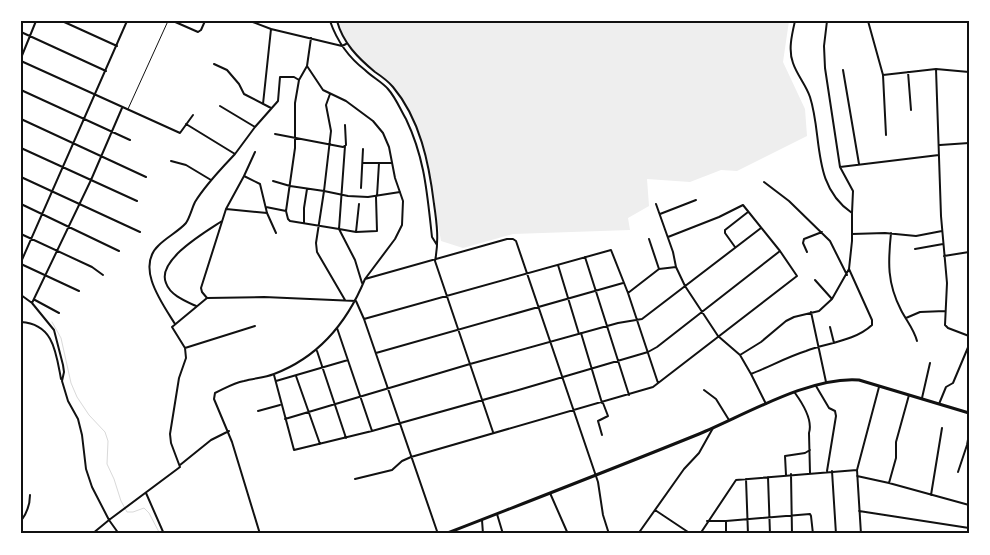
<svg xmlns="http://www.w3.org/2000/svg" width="990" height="555" font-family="'Space Grotesk',sans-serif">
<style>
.green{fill:#eee}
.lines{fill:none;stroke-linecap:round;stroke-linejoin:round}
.stream{stroke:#d9d9d9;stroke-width:1}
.service{stroke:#111;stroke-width:1}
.minor{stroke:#111;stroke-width:2}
.primary{stroke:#111;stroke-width:3}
.neatline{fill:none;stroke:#111;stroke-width:2}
</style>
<rect width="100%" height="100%" fill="#fff"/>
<path class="green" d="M336,21H789L783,62L805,109L807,136L737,171L721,170L690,182L647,179L649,206L628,218L630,230L513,234L463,248L441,241L428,164L416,129L403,100L388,82L357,55L344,38Z"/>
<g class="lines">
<path class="stream" d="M52,322L61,338L71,383L77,397L89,415L105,432L108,441L107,464L114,479L121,501L127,512H133L144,508L149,513L160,534"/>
<path class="service" d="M128,109L168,21"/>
<path class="minor" d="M62,21L117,46
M173,21L198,32L201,30L205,21
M250,21L271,29
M330,21C337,41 348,57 365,70C372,77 382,82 388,89C396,98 400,109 406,119C425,159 427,193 432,237L437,245
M337,21C343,43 358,58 375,72C381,76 388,81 393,87C420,119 429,163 434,204C437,224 439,241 435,261L493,432
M827,21L824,46L825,68L840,167L853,191L852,213
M868,21L883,75L886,135
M21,32L106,71
M21,58L36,21
M21,61L180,133L193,115
M214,64L227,70L239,84L244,94L271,108
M307,66L323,90L346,101L373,121L383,133L389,147L395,178L403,201L402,225L395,239L365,279
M936,69L941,216L947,283L945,325L948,328L969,336
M843,70L859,164
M908,72L911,110
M883,75L936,69L969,72
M21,90L130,140
M263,104L271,29L342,46L346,44
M220,106L255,127
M21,119L146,177
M186,124L235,154L255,127L278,101L280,77H294L299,80
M275,134L343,147L346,145L345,125
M940,145L969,143
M345,146L339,229L356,232L377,231L376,197
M21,148L91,180L122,108
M171,161L186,165L211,180
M363,163H392
M840,167L939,155
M244,176L255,152
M21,177L140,232
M273,181L290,186L324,191L331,131L326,105L330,94
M764,182L789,201L830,241L847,275
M361,188L363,149
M377,196L379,163
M21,204L119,251
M656,204L673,252L676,267L685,286L718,336L740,355L751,374C769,367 787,357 806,351C827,343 855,341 872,325V320L849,269
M266,207L286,211L288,219L290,221L339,229L355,260L362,283
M226,209L244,176L260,184L267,213L276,233
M286,211L295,148V103L299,80L307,66L311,38
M660,214L696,200
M304,223V208L307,189
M356,232L359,204
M891,233C888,262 887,283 901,310C906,320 914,329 917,341
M21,234L92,267L103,275
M852,234L885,233L916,236L942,231
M649,239L659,269
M735,247L725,233V230L748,212
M915,249L943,244
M807,252L803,243L804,239L822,232
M944,256L969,252
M585,257L629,395
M21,262L127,21
M21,264L79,291
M558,265L579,334
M815,280L832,299
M628,293L659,269L676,267
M21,295L32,303L54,330L63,365L64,372L62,381L68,401L78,419L82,435L86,469L92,487L109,520L92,534
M207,298L264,297L356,301
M35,300L59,313
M345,300L317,252L316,243L324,191L348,196L368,197L400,192
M356,301L364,319L438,534
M32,303L91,180L137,201
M196,306C185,301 170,295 166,283C156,260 207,231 222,221
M811,312L826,382
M906,318L920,312L945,311
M364,319L611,250L628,293L658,383
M21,322C54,324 56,353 61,379
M175,324C162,303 135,267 159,245C167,237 179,231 186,223C190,217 192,208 195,202C206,184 221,169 235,154
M830,327L834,343
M337,328L372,431
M581,333L602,403
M185,348L255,326
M317,351L346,438
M376,353L623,283
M740,355L761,342L786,321L794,317L819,311L832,299L849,269L852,241V213C811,185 823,137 810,97C806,85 797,75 793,63C788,50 792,34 795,21
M751,374L766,404
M274,375L294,450L372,431L522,389L648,352L657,347L780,251
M296,376L320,444
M276,381L348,360
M816,386L829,408L835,411L836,416L827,471
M704,390L716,399L729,420
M795,393C803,404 813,420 809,433L810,473
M922,398L930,363
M939,404L946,387L953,383L969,345
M258,411L280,405
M285,419L470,364L618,323L642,319L761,228
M602,435L598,421L608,416L603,403
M180,465L211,440L229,431
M832,471L836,534
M958,472L967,445L969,434
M791,474L792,534
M786,475L785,456L805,453L810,450
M857,476L889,483L969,505
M768,477L770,534
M355,479L392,470L402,461L411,457L653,387L797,276L780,251L743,205L719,217L668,237
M746,479L748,534
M889,483L896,458V442L909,395
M146,493L164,534
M550,493L568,534
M931,495L942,428
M655,510L691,534
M859,511L969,528
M497,514L503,534
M482,520L483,534
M21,521C27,513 30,505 30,495
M707,521H726V534
M726,521L810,514L811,516L813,534
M119,534L109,520L180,467L171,443L170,434L179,378L186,358L185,348L172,327L207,298L202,292L201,288L226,209L267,213
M260,534L232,442L214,399L215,393C224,389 233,383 244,381C254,378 264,378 274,374C319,357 347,323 365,279L507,239H513L516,241L598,482L603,515L609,534
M638,534L684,469L699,453L713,428
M700,534L736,480L857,470
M861,534L857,470L879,387"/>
<path class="primary" d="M445,534C530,501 615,468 699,434C745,415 810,376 859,380L969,413"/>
</g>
<rect width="990" height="555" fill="none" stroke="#ffffff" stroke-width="45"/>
<rect x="22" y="22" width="946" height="510" class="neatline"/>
</svg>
